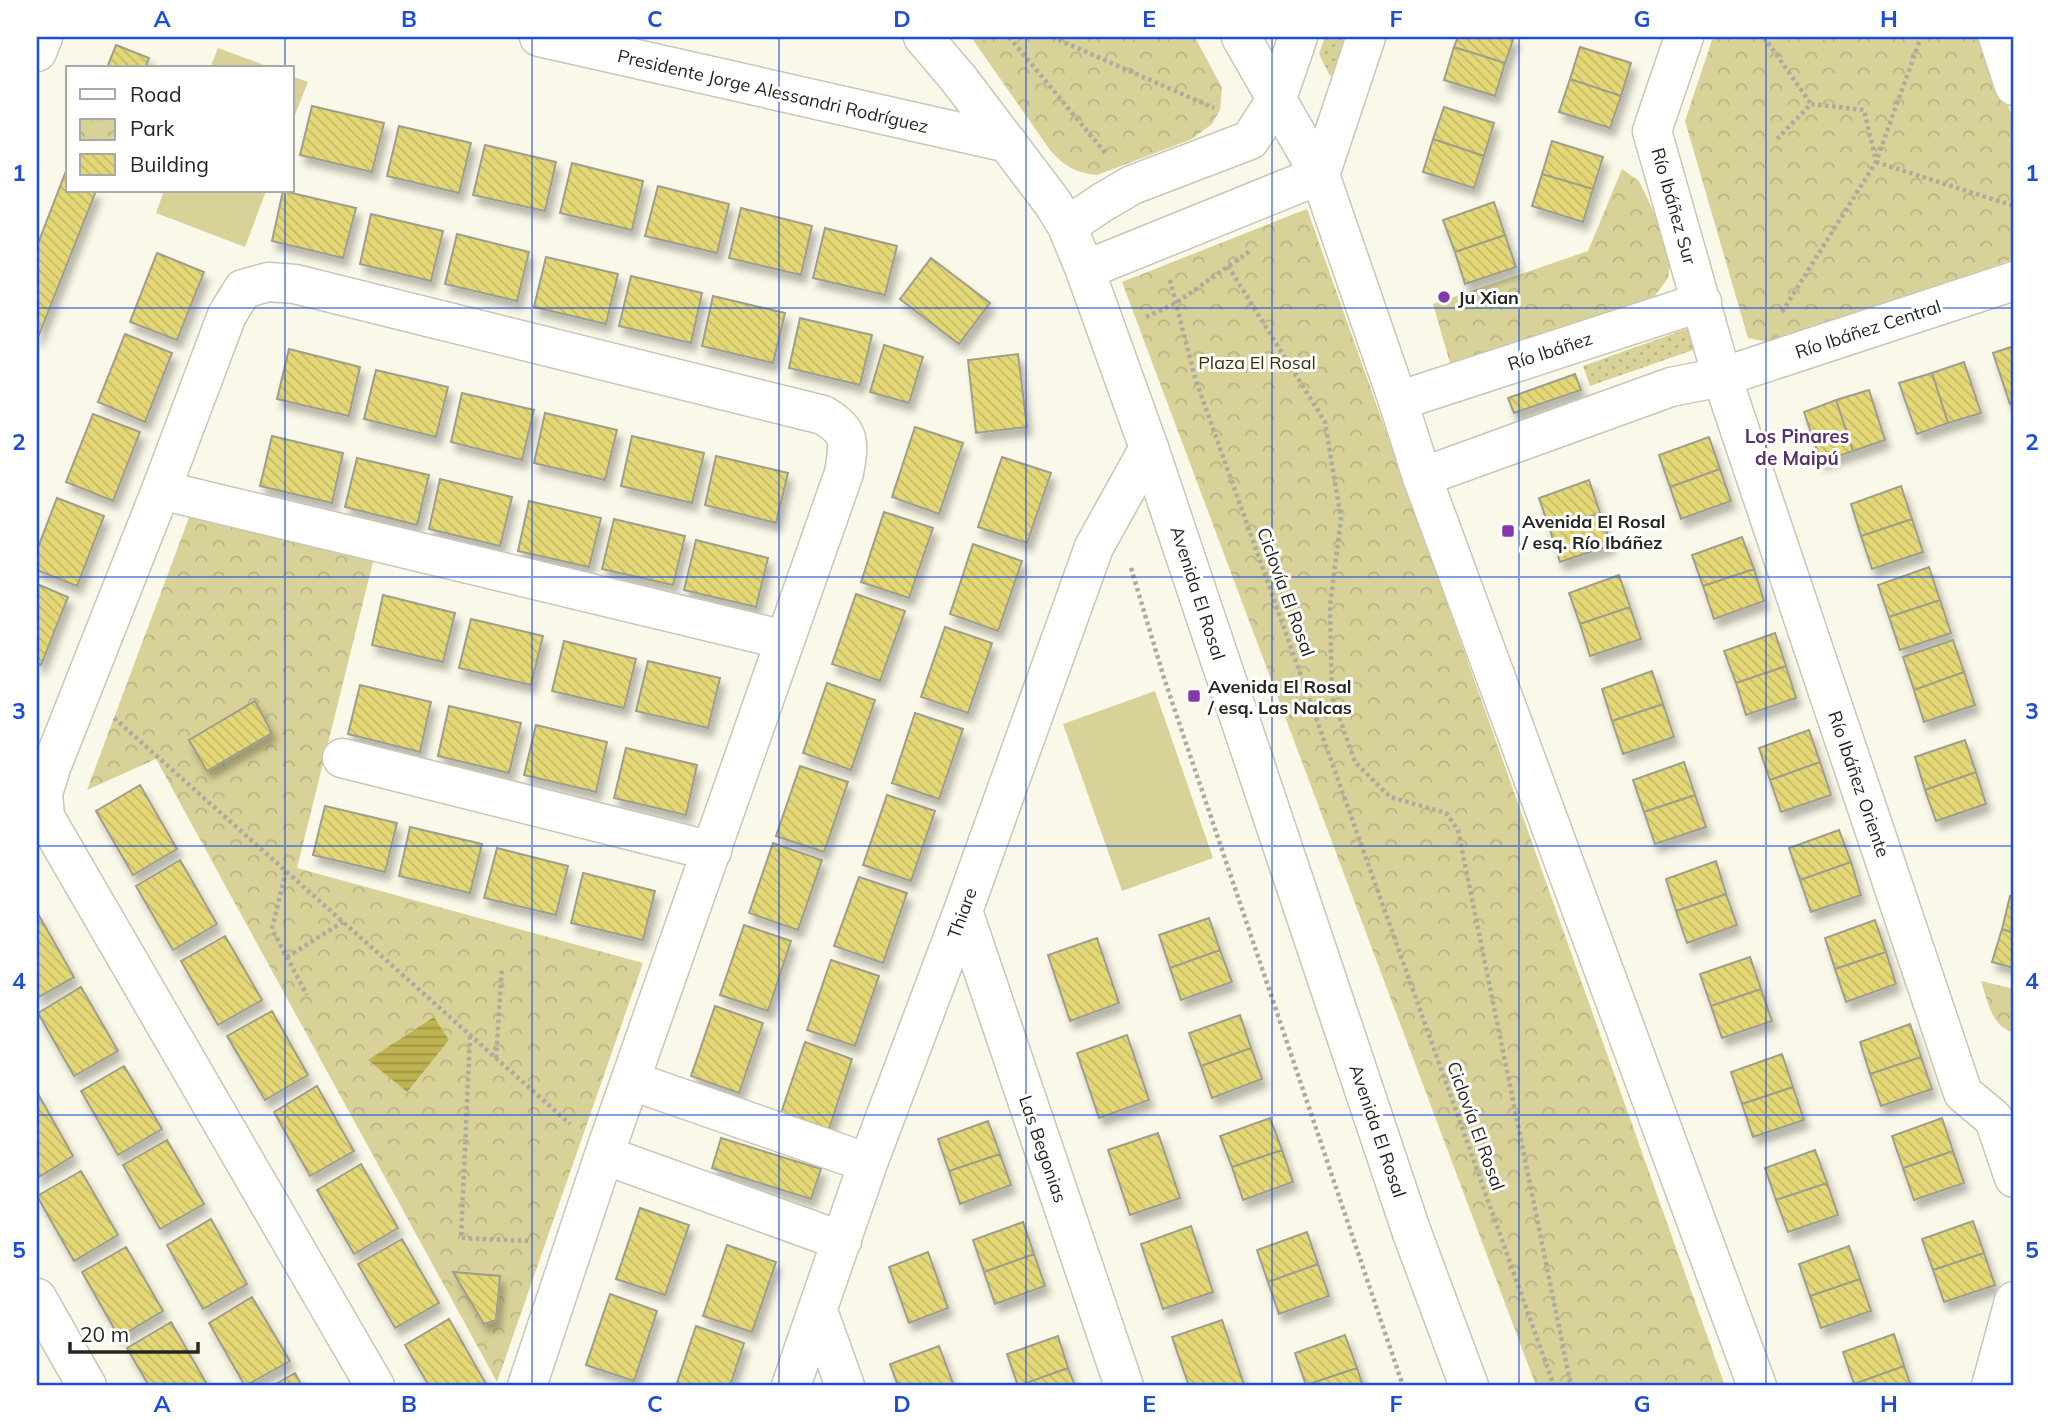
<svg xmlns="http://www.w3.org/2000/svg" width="2051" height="1423" font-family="Mulish,sans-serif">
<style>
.grass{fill:url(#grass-dots)}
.park{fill:url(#park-crowns)}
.pitch{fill:#d8d299}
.water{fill:url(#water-rules)}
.building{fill:url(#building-back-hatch);stroke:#9e9d8e;stroke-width:2;filter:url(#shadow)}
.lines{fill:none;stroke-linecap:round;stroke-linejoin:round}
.minor-casing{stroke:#c8c7b7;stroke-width:41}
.tertiary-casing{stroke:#c8c7b7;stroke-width:41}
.path{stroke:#acab9f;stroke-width:4.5;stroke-dasharray:3.5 3.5;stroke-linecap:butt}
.minor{stroke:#fff;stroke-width:38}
.tertiary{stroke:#fff;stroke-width:38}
.grid{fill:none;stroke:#1d4ed8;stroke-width:2;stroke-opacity:0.55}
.poi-dot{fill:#8438a9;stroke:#fff;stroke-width:2.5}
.labels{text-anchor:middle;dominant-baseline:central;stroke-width:6;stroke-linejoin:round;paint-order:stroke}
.street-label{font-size:18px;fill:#272721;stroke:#fff}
.poi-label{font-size:18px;font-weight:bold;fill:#272721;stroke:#fff;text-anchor:start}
.park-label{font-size:18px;fill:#373206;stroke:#fff}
.neighbourhood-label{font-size:19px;font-weight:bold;fill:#59346c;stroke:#fff}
.neatline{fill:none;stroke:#1d4ed8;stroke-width:2.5}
.grid-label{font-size:23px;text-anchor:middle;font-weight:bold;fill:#1d4ed8}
</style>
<defs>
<pattern id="grass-dots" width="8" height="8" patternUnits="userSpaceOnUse" patternTransform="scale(1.75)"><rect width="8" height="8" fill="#d8d299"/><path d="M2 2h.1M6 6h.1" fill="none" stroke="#b9b484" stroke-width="1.8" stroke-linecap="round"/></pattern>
<pattern id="park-crowns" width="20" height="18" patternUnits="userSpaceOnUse" patternTransform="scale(1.75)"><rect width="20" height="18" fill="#d8d299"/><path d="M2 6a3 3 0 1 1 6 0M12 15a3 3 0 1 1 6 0" fill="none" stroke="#b9b484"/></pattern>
<pattern id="water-rules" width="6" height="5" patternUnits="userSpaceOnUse" patternTransform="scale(1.75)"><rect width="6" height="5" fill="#bfb351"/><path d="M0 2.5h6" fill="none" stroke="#9b9243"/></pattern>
<pattern id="building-back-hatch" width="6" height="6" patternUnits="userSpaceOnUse" patternTransform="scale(1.75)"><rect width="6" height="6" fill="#e4d876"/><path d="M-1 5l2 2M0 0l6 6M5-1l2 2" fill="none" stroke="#c4b966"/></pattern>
<filter id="shadow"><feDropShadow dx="4.5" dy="8" stdDeviation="3.5" flood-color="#0004"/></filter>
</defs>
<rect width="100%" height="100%" fill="#faf8e8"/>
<path class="grass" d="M1325,37H1349L1338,71L1330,76L1319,54Z
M1689,328L1696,349L1590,386L1583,366Z"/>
<path class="park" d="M971,37H1195L1222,88L1220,110L1212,124L1192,139L1097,175C1076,173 1064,166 1050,150Z
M1713,37H1985L2014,123V259L1773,343L1748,338L1685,121Z
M1622,169L1639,181L1672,250L1668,278L1654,297L1450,363L1433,304L1588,251Z
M1307,209L1725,1386H1536L1122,282Z
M190,515L374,558L297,868L643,963L497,1382L156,759L87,790Z
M1981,981L2014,989V1033C1991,1026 1988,1002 1981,981Z"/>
<path class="pitch" d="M218,48L272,68H210Z
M292,76L308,82L292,122Z
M164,191H266L245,247L156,213Z
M1155,691L1213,858L1122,891L1063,724Z"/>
<path class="water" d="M434,1017L449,1040L407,1092L368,1060Z"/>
<path class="building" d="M1458,37H1514L1505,63L1454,47Z
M116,45L149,58L145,68H107Z
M1454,47L1505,63L1495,96L1444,80Z
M1580,47L1631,63L1621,96L1570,79Z
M1570,79L1621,96L1610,128L1559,112Z
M312,106L384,123L372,172L300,155Z
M1444,107L1494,123L1484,156L1433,139Z
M399,126L471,143L459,193L387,176Z
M1433,139L1484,156L1474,188L1423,172Z
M1552,141L1603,157L1593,189L1542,174Z
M485,145L556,162L545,211L473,195Z
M572,163L643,181L632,230L560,213Z
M68,166V191H96L37,340V246Z
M1542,174L1593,189L1583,222L1532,206Z
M658,186L729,204L717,253L645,236Z
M283,191L356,208L343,258L272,241Z
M1494,202L1505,235L1455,252L1443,220Z
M741,208L812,226L801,275L729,258Z
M371,214L443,231L431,281L360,264Z
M825,228L897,246L885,295L813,278Z
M457,234L529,252L517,301L445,284Z
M1505,235L1516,267L1465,284L1455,252Z
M157,253L204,272L177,340L130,322Z
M546,257L618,274L606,324L534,307Z
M931,258L990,303L959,344L900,299Z
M631,276L702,293L691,343L619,326Z
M713,296L785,313L773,363L702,346Z
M800,318L872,335L860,385L789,368Z
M125,334L172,353L145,422L98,402Z
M884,345L923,357L909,403L870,392Z
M2014,346V402L2010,404L1993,353Z
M289,349L360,367L349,416L277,399Z
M1018,354L1027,427L976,433L968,360Z
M1964,362L1981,413L1948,423L1932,373Z
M376,370L448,387L436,437L364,419Z
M1932,373L1948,423L1917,434L1899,383Z
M1575,374L1581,390L1514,413L1508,398Z
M1869,390L1885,440L1853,451L1836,400Z
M462,393L534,410L522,460L451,442Z
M1836,400L1853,451L1821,462L1804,412Z
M545,413L617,430L605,480L534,463Z
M93,414L140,432L113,501L66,482Z
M915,427L963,443L939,514L892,497Z
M272,436L343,453L332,503L260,486Z
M632,436L704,453L692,503L621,486Z
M1709,437L1720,469L1670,487L1659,455Z
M716,456L788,473L776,523L705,505Z
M1002,457L1051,473L1027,543L978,527Z
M357,458L429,475L417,525L345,507Z
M1720,469L1731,501L1681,519L1670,487Z
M440,479L512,497L500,546L429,529Z
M1589,480L1600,513L1550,530L1539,498Z
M1901,486L1912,519L1861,536L1851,504Z
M57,498L104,516L77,586L37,570V550Z
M529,501L601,518L589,567L518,551Z
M884,512L933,528L909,598L861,582Z
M1600,513L1611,545L1560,562L1550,530Z
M614,519L685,536L673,585L602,569Z
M1912,519L1923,552L1872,569L1861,536Z
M1742,537L1754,569L1703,586L1692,555Z
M696,540L768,558L756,607L684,590Z
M973,544L1022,561L998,631L950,614Z
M1929,567L1940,600L1889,617L1878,585Z
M1754,569L1764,601L1714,619L1703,586Z
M1619,575L1630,607L1580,624L1569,593Z
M37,584L68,597L41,665L37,663Z
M856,594L905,611L880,681L832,664Z
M383,595L455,613L443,662L372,645Z
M1940,600L1951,633L1900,650L1889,617Z
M1630,607L1641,639L1590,656L1580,624Z
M471,619L543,636L531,685L459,668Z
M945,627L992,643L968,713L921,697Z
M1775,633L1786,666L1736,683L1724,651Z
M1953,640L1964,672L1914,690L1903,657Z
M564,641L636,659L624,708L552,691Z
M648,661L720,678L708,728L636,711Z
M1786,666L1796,698L1746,715L1736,683Z
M1652,671L1663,704L1612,721L1602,689Z
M1964,672L1975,705L1924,722L1914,690Z
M827,683L875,700L851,770L803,753Z
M360,685L431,702L420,752L348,734Z
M255,701L272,733L207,771L189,740Z
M1663,704L1674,737L1623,754L1612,721Z
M449,706L521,723L509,773L438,756Z
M915,713L963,729L939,799L892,783Z
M536,725L607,742L596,792L524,775Z
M1809,730L1820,762L1770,780L1759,748Z
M1965,740L1976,772L1925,790L1915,757Z
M626,748L697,765L686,815L614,798Z
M1684,762L1695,795L1644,812L1633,780Z
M1820,762L1831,795L1781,812L1770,780Z
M800,766L848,782L824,852L776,836Z
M1976,772L1986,804L1936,821L1925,790Z
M140,785L177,849L133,875L96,811Z
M887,795L935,811L911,881L863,865Z
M1695,795L1706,827L1655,844L1644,812Z
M325,806L397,823L385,872L313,855Z
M410,827L482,844L470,893L399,876Z
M1839,830L1851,862L1800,880L1789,848Z
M773,843L822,860L798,930L749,913Z
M497,848L568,866L556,915L484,898Z
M180,860L217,924L173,950L136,886Z
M1716,861L1726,894L1676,911L1666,879Z
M1851,862L1861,895L1811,912L1800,880Z
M583,873L655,891L643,940L571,923Z
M859,877L907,893L883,963L834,946Z
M1726,894L1737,925L1687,943L1676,911Z
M2010,896L2014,897V933L2002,929Z
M37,912L74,977L37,998Z
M1209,918L1220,950L1170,968L1159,935Z
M1875,920L1886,952L1835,969L1825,938Z
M744,925L791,941L768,1011L720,995Z
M2002,929L2014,933V968L1992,962Z
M225,936L262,1000L218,1025L181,961Z
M1097,938L1119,1003L1070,1021L1048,955Z
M1220,950L1232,982L1181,1000L1170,968Z
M1886,952L1896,984L1846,1002L1835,969Z
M1750,957L1761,989L1711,1006L1700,974Z
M831,960L879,976L855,1046L807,1030Z
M81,987L118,1051L74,1076L38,1013Z
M1761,989L1772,1021L1722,1038L1711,1006Z
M715,1006L763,1023L739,1093L691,1076Z
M272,1011L308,1075L265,1100L227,1036Z
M1240,1015L1251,1048L1201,1066L1189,1033Z
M1910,1024L1921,1057L1870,1074L1860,1042Z
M1127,1035L1149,1100L1099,1118L1077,1053Z
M805,1042L852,1059L829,1129L781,1113Z
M1251,1048L1262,1079L1212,1098L1201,1066Z
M1782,1054L1793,1087L1742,1104L1731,1072Z
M1921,1057L1932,1089L1881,1106L1870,1074Z
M124,1066L162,1129L118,1155L81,1091Z
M317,1086L354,1151L310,1176L274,1112Z
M1793,1087L1804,1120L1753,1137L1742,1104Z
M37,1092L73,1156L37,1178Z
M1270,1118L1282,1150L1232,1167L1220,1136Z
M1942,1118L1953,1151L1903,1168L1892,1136Z
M988,1121L1000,1154L949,1171L938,1139Z
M1158,1133L1180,1198L1130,1215L1108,1150Z
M721,1138L821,1169L811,1199L712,1168Z
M167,1140L204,1204L160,1229L123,1165Z
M1282,1150L1293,1182L1243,1200L1232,1167Z
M1815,1150L1827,1183L1776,1200L1765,1168Z
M1953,1151L1964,1183L1914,1200L1903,1168Z
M1000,1154L1011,1185L960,1204L949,1171Z
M361,1164L398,1228L354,1254L317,1190Z
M81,1171L118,1235L74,1261L37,1196Z
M1827,1183L1838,1215L1788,1232L1776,1200Z
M640,1208L689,1225L665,1295L616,1279Z
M211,1219L247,1284L203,1309L167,1245Z
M1973,1221L1984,1253L1933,1270L1922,1239Z
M1023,1222L1034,1254L984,1272L973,1240Z
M1191,1226L1213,1292L1163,1309L1141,1244Z
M1307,1232L1318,1264L1268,1282L1257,1250Z
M402,1239L439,1303L395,1328L358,1264Z
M727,1245L776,1262L752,1332L703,1316Z
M1849,1246L1860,1279L1810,1296L1799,1264Z
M126,1247L163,1311L119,1337L82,1272Z
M928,1252L948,1308L909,1323L889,1267Z
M1984,1253L1995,1285L1944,1302L1933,1270Z
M1034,1254L1045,1286L995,1304L984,1272Z
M1318,1264L1329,1296L1279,1314L1268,1282Z
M453,1272L500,1276L496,1320L484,1324Z
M1860,1279L1871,1311L1821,1328L1810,1296Z
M610,1294L657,1311L634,1381L586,1365Z
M252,1297L290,1361L245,1386L209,1323Z
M449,1319L486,1384L482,1386H429L405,1345Z
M1222,1320L1244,1385L1189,1386L1172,1337Z
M171,1322L208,1386H149L127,1348Z
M696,1326L744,1343L730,1386H676Z
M1894,1334L1904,1366L1854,1384L1843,1352Z
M1345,1335L1357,1368L1306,1385L1295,1353Z
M1058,1336L1068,1368L1018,1386L1007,1354Z
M939,1346L954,1386H898L890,1364Z
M1904,1366L1911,1386H1855L1854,1384Z
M1068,1368L1075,1386H1018Z
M1357,1368L1363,1386H1306V1385Z
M295,1373L302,1386H272Z"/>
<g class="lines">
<g class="minor-casing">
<path id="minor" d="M1684,37L1652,131L1722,377L1963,1093L1994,1119L2014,1178
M1998,37L2014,86
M37,52L43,37
M1277,98L1298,37
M1320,175L1366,37
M1398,401L1702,302
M1422,477L1671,387L1722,377L2014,281
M161,490L785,640
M342,758L712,851
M963,911L1124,1386
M632,1081L868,1163
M604,1155L842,1241
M37,1298L87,1386
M818,1311L845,1386
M375,1386L45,817L43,793L52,765L161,490L227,315L243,289L268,282L295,284L823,415C852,432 849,443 844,473L604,1155L527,1386
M791,1386L868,1163L963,911L1094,547L1149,448
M1991,1386L2014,1301"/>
</g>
<g class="tertiary-casing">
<path id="tertiary" d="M539,37L1008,143
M923,37L958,78L1052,202L1067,226L1085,270L1149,448L1412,1233L1469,1386
M1241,37L1320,175L1398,401L1422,477L1757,1386
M1067,226L1103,202L1132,185L1250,140L1277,98
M1085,270L1320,175"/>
</g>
<path class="path" d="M1009,37L1107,155
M1052,37L1214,108
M1764,37L1811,104
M1777,139L1811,104L1864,110L1876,161
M1876,162L2014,206
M1228,266L1325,422L1341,519L1330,606L1332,697L1355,762L1390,797L1446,813L1458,830L1571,1386
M1170,280L1195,378L1554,1386
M1782,312L1876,162L1921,37
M1146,317L1176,303L1250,251
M1131,568L1164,678L1403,1386
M114,718L570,1124
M286,871L272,929L307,995
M287,957L343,922
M470,1036L461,1238L532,1241
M496,1058L502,967"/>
<use href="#minor" class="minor"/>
<use href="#tertiary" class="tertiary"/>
</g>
<path class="grid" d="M285,37V68M532,37V1386M779,37V1386M1026,37V1386M1272,37V1386M1519,37V1386M1766,37V1386M285,191V1386M37,308H2014M37,577H2014M37,846H2014M37,1115H2014"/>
<g class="poi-dot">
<circle cx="1444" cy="297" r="7"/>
<rect x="1501" y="524" width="14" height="14" rx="3.5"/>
<rect x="1187" y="689" width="14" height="14" rx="3.5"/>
</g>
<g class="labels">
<g class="street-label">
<text transform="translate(773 91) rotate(13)">Presidente Jorge Alessandri Rodríguez</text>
<text transform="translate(1674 206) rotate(74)">Río Ibáñez Sur</text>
<text transform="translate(1868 329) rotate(-18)">Río Ibáñez Central</text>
<text transform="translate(1550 351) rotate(-18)">Río Ibáñez</text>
<text transform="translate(1286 592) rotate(70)">Ciclovía El Rosal</text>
<text transform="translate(1198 593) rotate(72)">Avenida El Rosal</text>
<text transform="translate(1859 784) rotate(71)">Río Ibáñez Oriente</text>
<text transform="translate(962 913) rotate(-70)">Thiare</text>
<text transform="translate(1476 1126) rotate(70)">Ciclovía El Rosal</text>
<text transform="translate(1378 1131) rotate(71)">Avenida El Rosal</text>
<text transform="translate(1043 1149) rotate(71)">Las Begonias</text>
</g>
<g class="poi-label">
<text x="1458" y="297">Ju Xian</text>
<text x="1522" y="521">Avenida El Rosal<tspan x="1522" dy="21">/ esq. Río Ibáñez</tspan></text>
<text x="1208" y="686">Avenida El Rosal<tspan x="1208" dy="21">/ esq. Las Nalcas</tspan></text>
</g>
<g class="park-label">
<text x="1257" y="362">Plaza El Rosal</text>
</g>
<g class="neighbourhood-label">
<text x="1797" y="436">Los Pinares<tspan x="1797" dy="22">de Maipú</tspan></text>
</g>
</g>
<rect width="2051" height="1423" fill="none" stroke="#ffffff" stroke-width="77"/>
<rect x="66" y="66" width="228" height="126" fill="#ffffff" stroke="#a9a9a6" stroke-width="2"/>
<rect x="80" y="89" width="35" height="10" fill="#ffffff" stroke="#a9a9a6" stroke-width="2"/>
<text x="130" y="102" font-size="21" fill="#272721">Road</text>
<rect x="80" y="119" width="35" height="21" fill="url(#park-crowns)" stroke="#a9a9a6" stroke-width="2"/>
<text x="130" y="136" font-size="21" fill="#272721">Park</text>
<rect x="80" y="154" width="35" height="21" fill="url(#building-back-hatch)" stroke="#a9a9a6" stroke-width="2"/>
<text x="130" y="172" font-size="21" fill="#272721">Building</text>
<path d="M70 1342v10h128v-10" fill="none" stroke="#272721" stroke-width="3.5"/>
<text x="80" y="1342" font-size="21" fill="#272721" stroke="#ffffff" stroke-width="5" paint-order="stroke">20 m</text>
<rect x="38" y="38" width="1974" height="1346" class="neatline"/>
<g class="grid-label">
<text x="162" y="27">A</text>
<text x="409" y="27">B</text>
<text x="655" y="27">C</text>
<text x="902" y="27">D</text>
<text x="1149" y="27">E</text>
<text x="1396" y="27">F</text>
<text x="1642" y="27">G</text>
<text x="1889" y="27">H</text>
<text x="19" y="181">1</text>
<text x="2032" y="181">1</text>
<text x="19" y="450">2</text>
<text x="2032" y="450">2</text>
<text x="19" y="719">3</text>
<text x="2032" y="719">3</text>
<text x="19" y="989">4</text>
<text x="2032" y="989">4</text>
<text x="19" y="1258">5</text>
<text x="2032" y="1258">5</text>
<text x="162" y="1412">A</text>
<text x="409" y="1412">B</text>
<text x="655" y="1412">C</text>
<text x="902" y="1412">D</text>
<text x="1149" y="1412">E</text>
<text x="1396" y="1412">F</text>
<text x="1642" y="1412">G</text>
<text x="1889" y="1412">H</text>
</g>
</svg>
